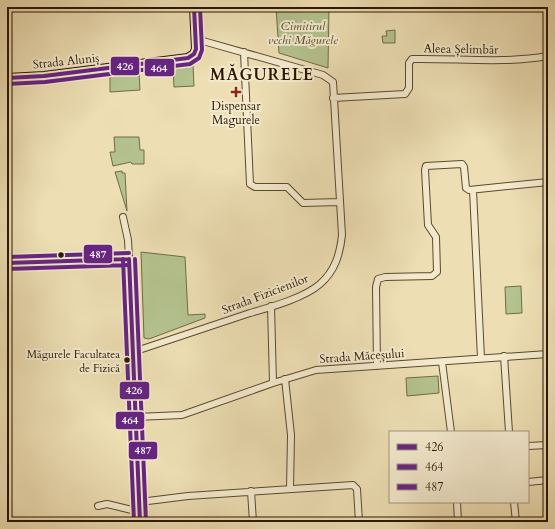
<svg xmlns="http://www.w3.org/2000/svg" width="555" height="529" font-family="Cardo,serif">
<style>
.green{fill:#b4c28f;stroke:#6f6c48}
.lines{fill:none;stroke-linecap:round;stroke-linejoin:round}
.minor-casing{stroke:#5b492d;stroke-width:8}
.major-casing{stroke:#2a1700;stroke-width:10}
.minor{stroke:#f3eace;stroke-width:6}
.major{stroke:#eddeb3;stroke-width:8}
.bus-1-casing{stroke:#f3eace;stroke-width:7}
.bus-2-casing{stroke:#f3eace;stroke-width:7}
.bus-3-casing{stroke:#f3eace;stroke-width:7}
.bus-1{stroke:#662483;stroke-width:4}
.bus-2{stroke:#662483;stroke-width:4}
.bus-3{stroke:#662483;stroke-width:4}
.poi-dot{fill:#8f2418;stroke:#f3eace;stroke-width:1.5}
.bus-dot{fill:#2a1700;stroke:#f3eace;stroke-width:1.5}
.labels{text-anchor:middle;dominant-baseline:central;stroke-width:4;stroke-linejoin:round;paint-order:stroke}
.bus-label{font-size:11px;fill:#2a1700;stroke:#f3eace;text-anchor:end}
.park-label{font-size:12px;font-style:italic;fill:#534a2b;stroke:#f3eace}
.street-label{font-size:12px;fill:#2a1700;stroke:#f3eace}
.poi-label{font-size:12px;fill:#2a1700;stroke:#f3eace}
.district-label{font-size:16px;font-weight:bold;letter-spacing:1px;fill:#2a1700;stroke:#f3eace}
.line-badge{stroke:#f3eace;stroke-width:1.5}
.badge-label{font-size:11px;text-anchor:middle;font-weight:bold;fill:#fff}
</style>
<rect width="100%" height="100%" fill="#eddeb3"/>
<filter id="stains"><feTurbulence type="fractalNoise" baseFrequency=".005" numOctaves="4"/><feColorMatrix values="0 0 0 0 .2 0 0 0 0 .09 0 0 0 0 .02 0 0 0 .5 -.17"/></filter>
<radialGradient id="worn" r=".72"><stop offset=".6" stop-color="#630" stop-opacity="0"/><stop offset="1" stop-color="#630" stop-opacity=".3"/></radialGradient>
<path class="green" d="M276,7H329L328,68L279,53Z
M395,30V43H383L382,36H387L386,31Z
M193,65L194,86L174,87L173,69Z
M139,72L140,90L110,92V77Z
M114,137H139L140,150H144V164H132L131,162L113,166L110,152H115Z
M122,171V173H125L127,211L115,172Z
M141,252L185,257L188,315L205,314V318L149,339L144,338Z
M521,286L522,313L506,314L505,287Z
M438,376L439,393L407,396L406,378Z"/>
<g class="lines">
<g class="minor-casing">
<path id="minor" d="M244,52L250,184L255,187H287L303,203L340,202
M333,98L405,94L409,88V63L412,59C458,58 502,64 548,56
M473,190L481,358
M123,217L128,240L129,259
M271,306L273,383
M133,352C172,339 211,326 250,313C271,307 304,298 320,284C335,271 340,254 342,235L333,82L323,75L196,39
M504,356L509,432
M442,362L451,432
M377,366L376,287L378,279L385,277L432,276L437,272L436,237L428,225L425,170L426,166L462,164L464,167L466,188L469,190L548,182
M285,379L291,435L290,489
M136,417L182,415L273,383L316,370L548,354
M528,446L548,445
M528,482L548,480
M251,491L253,522
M140,502L188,496L353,485L357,489L359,522
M457,502L458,522
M514,502L516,522
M98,506L107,504L140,512"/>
</g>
<g class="major-casing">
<path id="major" d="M7,78L44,76L188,58L194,54L196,49L194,7
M7,263L129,259L140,522"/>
</g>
<use href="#minor" class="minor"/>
<use href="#major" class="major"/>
<g class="bus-1-casing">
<path id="bus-1" d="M7,78L44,76L188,58L194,54L196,49L194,7
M129,259L140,522
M7,263L129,259"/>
</g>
<g class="bus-2-casing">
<path id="bus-2" d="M7,84L45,82L190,64L199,58L202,50L200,7
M123,259L134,522
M7,269L129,265"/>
</g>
<g class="bus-3-casing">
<path id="bus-3" d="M7,257L129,253
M135,259L146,522"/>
</g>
<use href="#bus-1" class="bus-1"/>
<use href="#bus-2" class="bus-2"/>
<use href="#bus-3" class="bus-3"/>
</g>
<path class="poi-dot" d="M234 86h4v4h4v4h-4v4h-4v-4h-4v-4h4z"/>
<g class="bus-dot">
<circle cx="61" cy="255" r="3.5"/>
<circle cx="127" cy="360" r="3.5"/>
</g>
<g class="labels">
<g class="bus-label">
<text x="120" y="354">Măgurele Facultatea<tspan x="120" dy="14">de Fizică</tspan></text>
</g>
<g class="park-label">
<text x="303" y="26">Cimitirul<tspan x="303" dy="14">vechi Măgurele</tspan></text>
</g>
<g class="street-label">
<text transform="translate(461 49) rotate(1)">Aleea Șelimbăr</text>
<text transform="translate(66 61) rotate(-6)">Strada Aluniș</text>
<text transform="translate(265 294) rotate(-21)">Strada Fizicienilor</text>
<text transform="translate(362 356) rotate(-4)">Strada Măceșului</text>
</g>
<g class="poi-label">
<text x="236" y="106">Dispensar<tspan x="236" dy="14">Magurele</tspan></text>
</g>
<g class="district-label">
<text x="262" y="75">MĂGURELE</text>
</g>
</g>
<g class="line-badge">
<rect x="110" y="56" width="30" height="20" rx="4" fill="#662483"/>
<rect x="144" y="58" width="31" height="19" rx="4" fill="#662483"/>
<rect x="83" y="244" width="30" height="20" rx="4" fill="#662483"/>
<rect x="119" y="381" width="31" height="19" rx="4" fill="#662483"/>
<rect x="115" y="411" width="30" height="19" rx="4" fill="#662483"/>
<rect x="128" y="441" width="30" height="19" rx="4" fill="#662483"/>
</g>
<g class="badge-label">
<text x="125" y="70">426</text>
<text x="159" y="72">464</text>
<text x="98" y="258">487</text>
<text x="134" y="394">426</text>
<text x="130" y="424">464</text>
<text x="143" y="454">487</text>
</g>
<rect width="555" height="529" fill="none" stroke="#eddeb3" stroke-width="24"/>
<rect x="8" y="8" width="539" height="513" fill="none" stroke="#2a1700" stroke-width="2"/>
<rect x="12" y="12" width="531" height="505" fill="none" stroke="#2a1700"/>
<rect x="389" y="431" width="140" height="72" fill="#f3eace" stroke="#a3967c"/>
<rect x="397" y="444" width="20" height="6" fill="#662483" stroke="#a3967c"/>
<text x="425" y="451" font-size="12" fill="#2a1700">426</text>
<rect x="397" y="464" width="20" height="6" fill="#662483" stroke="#a3967c"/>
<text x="425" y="471" font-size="12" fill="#2a1700">464</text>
<rect x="397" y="484" width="20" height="6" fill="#662483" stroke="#a3967c"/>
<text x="425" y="491" font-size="12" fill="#2a1700">487</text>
<rect width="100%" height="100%" filter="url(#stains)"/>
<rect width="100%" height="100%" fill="url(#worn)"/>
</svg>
